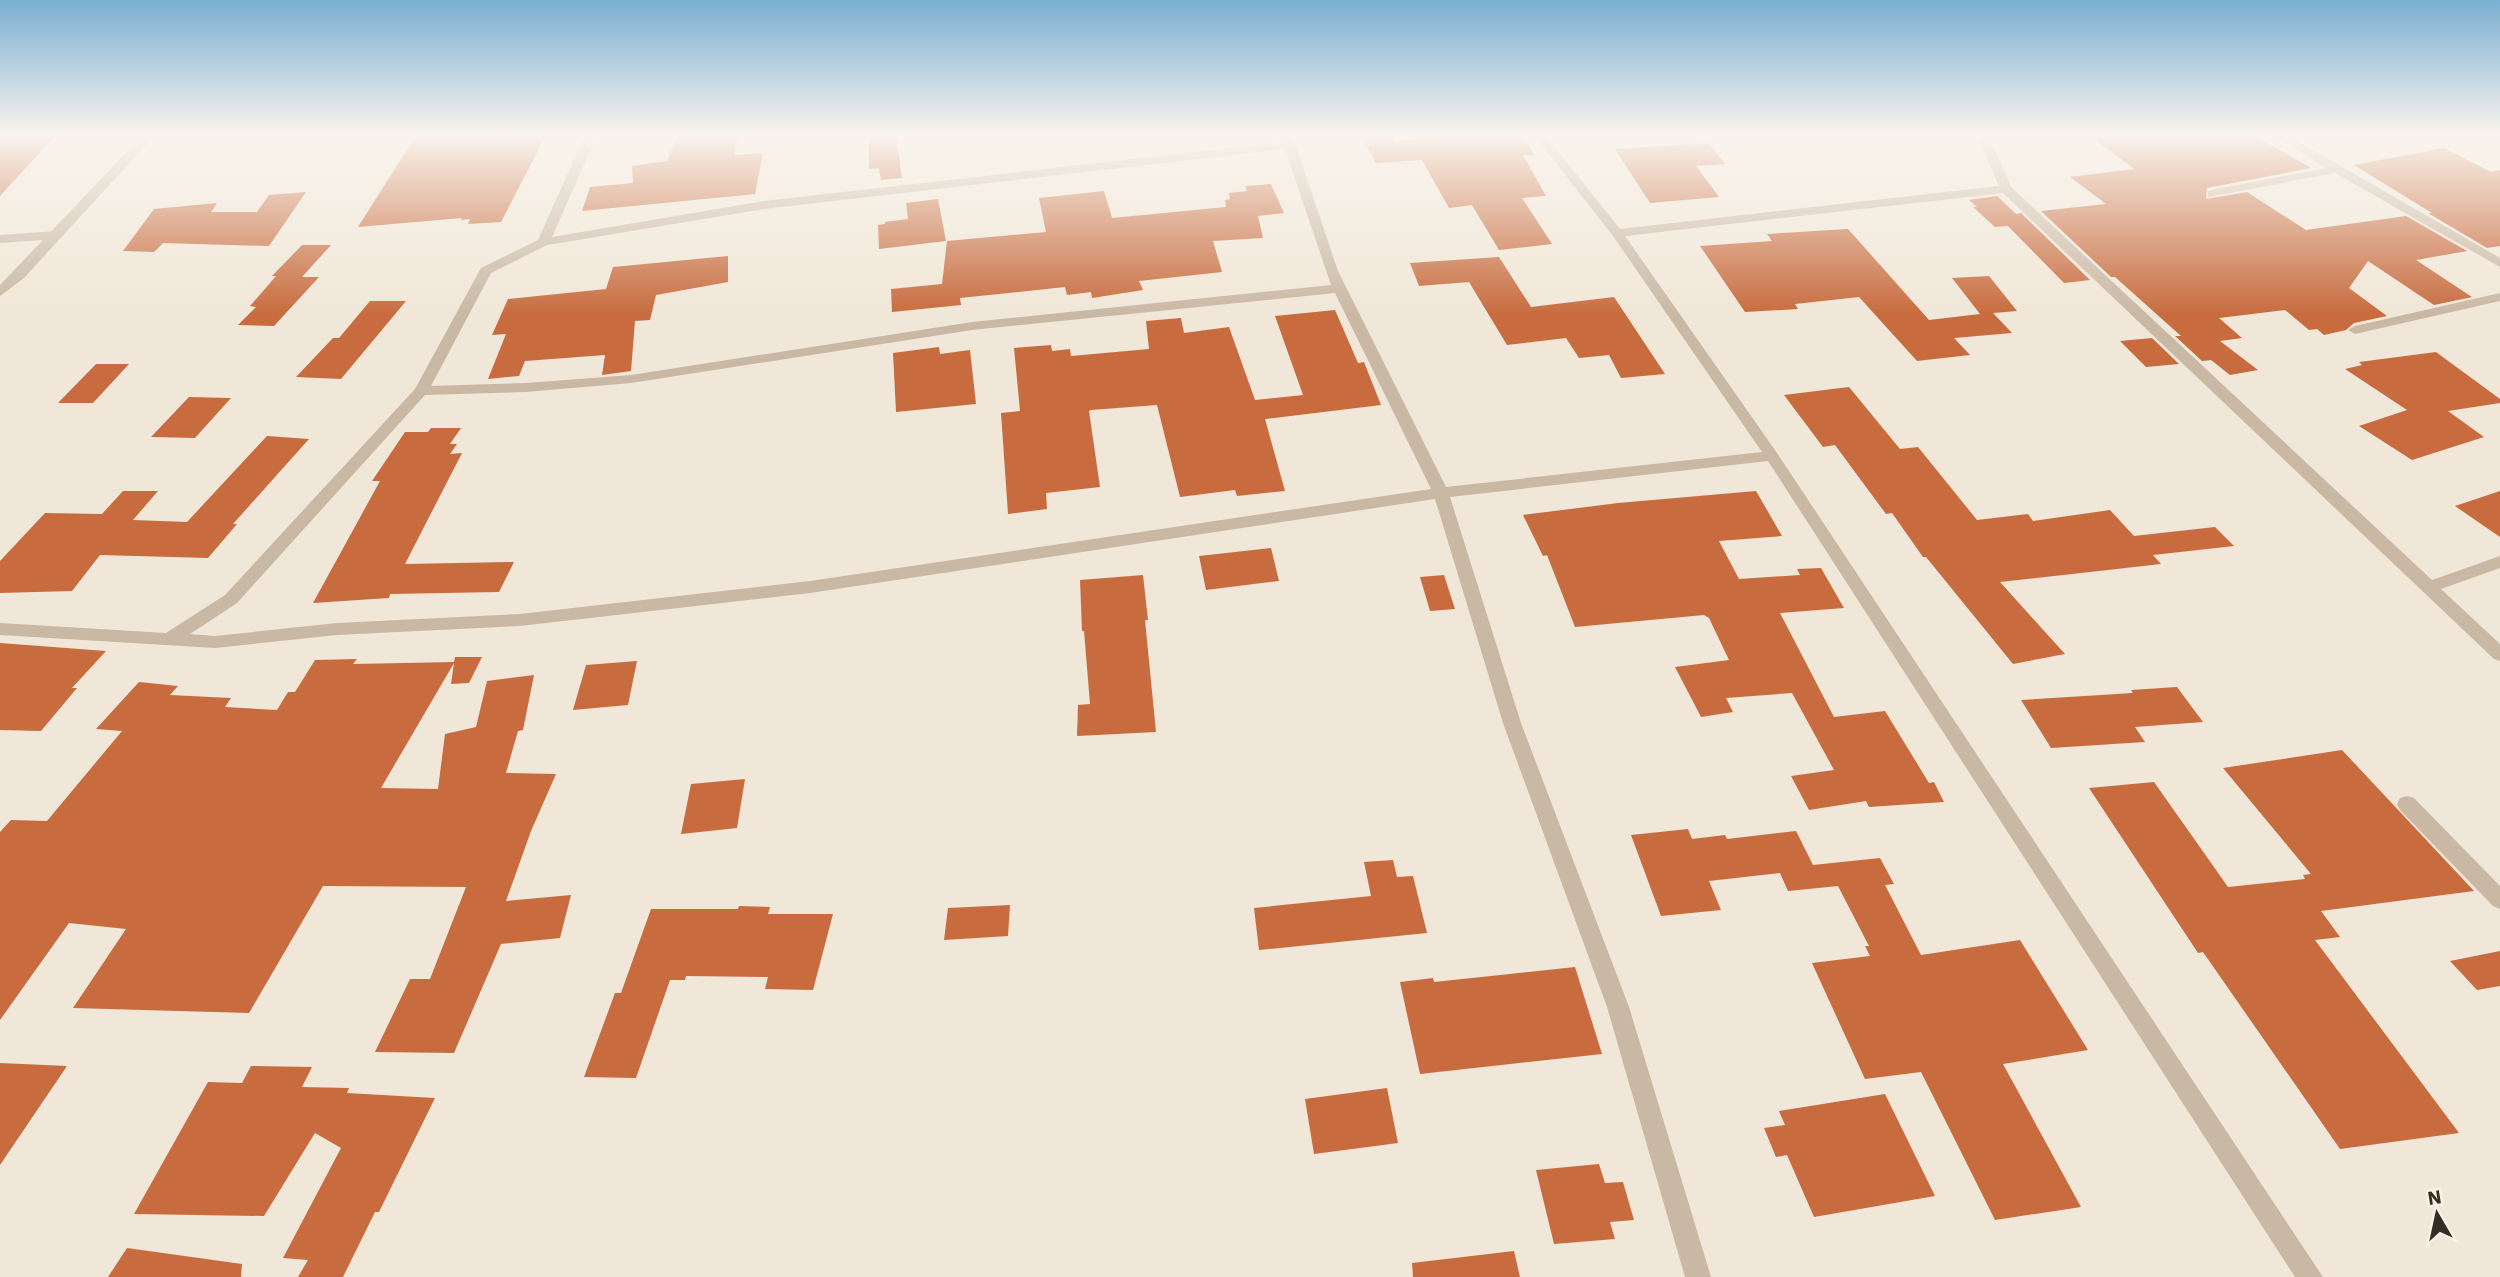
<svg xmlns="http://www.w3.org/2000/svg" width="2500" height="1277" font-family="'IBM Plex Sans',sans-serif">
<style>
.building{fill:#c86c3f}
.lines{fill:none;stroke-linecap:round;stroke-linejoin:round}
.service{stroke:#c9b8a4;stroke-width:8}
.minor{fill:#c9b8a4;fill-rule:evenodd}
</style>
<rect width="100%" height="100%" fill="#f1e7d8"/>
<path class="building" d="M0,135H56L0,196Z
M445,135H546L501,222L468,224L470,219L461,220L462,218L358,227L415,137Z
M678,135H738L734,155L763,153L755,194L582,211L590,187L633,183L632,166L667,161Z
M896,135L902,178L881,180L879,168L869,169V137Z
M1361,135H1392L1395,141L1466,135H1522L1534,155H1523L1546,196L1522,198L1552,244L1499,250L1472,205L1449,208L1422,160L1376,163Z
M2089,135H2254L2311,168L2207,188L2206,199L2247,192L2306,230L2406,216L2467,251L2416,260L2472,297L2434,305L2368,261L2349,288L2387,316L2354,323L2346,330L2324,335L2317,329L2309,330L2285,310L2219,318L2242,338L2220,341L2258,370L2230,375L2211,360L2202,361L2175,336H2181L2115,277H2111L2041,211L2106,204L2070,177L2134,169Z
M1709,143L1725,164L1696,166L1719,197L1650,203L1615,149Z
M2444,148L2491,172L2500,170V246L2487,248L2428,213H2432L2354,165Z
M1271,184L1284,213L1258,216L1263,238L1213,241L1222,272L1139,281L1143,290L1092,298L1091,292L1067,295L1065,287L960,298L961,305L892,312L891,289L942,284L947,241L1046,232L1039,198L1104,191L1112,218L1226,207L1225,200L1230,199L1229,193L1247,191L1245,186Z
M306,192L269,246L163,243L154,252L123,251L154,209L217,203L211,212H257L269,195Z
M1997,196L2016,214L2021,213L2090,280L2064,283L2008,226L1995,227L1973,207H1977L1969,200Z
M938,199L946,241L879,249L878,225L885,224V222L908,219L906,203Z
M1848,229L1929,320L1980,314L1952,278L1989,276L2017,311L1993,313L2012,333L1954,338L1970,355L1917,361L1859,297L1795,304L1798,309L1745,312L1700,246L1772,241L1767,234Z
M302,245H331L302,277H319L274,326L238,325L256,307L250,306L276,276H272Z
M728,256V282L656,295L650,320L635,321L631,371L602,375L605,355L525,361L519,376L488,379L506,334L492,335L508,299L606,289L613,267Z
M1499,257L1531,307L1614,297L1665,374L1621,378L1609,355L1579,358L1566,338L1507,345L1469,282L1419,286L1410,263Z
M370,301H406L341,379L296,377L333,338H339Z
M1335,310L1358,363L1364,362L1381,405L1265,419L1285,491L1237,496L1235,490L1180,497L1157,405L1091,410L1089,411L1100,487L1046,493L1047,509L1008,514L1001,413L1020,411L1014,348L1051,345L1052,351L1070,349L1071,356L1149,349L1146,321L1181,318L1184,333L1229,327L1255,400L1303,395L1275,316Z
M2152,338L2179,364L2146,367L2120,341Z
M939,347L940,354L970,350L976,404L896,412L893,353Z
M2436,352L2500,399V403L2448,411L2484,437L2412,460L2359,426L2407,410L2345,369L2362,365L2359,362Z
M96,364H129L93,403H58Z
M1849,387L1900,449L1918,447L1977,520L2028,514L2033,521L2110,510L2134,536L2215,527L2234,546L2153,555L2161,564L2000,582L2065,654L2013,664L1926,557H1923L1892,513L1886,514L1835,445L1823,447L1784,395Z
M189,397L231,398L195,438L151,437Z
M431,428H461L450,444H457L450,454L462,453L405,564L514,562L499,592L390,594L389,598L313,603L380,481H372L405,432H428Z
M267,436L309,439L233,524H237L208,558L100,555L72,591L0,593V561L45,513L102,514L123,491H158L133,520L187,522Z
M1756,491L1782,536L1719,541L1739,579L1800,575L1797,569L1821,568L1844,608L1780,613L1834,717L1885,711L1929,783L1934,782L1944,802L1869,807L1866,801L1809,810L1791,776L1834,770L1792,693L1726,698L1733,712L1701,717L1675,667L1729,660L1709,618L1704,615L1575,627L1547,555L1543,556L1523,515L1618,503Z
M2500,491V537L2455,506Z
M1271,548L1279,581L1206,590L1199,556Z
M1143,575L1148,620H1145L1156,732L1077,736L1078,705L1090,704L1084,631H1082L1080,580Z
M1444,575L1455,609L1430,611L1420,577Z
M0,643L106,651L72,688H77L41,731L0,730Z
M455,657H482L469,683L451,684L454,663L381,788L438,789L445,734L476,727L487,681L534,675L523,730L518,731L506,773L556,774L531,831L506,901L571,895L560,938L501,944L454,1053L375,1052L410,979H430L466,887L323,886L249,1013L73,1008L126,929L69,923L0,1020V832L11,820L47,821L122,731L96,729L139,682L178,686L170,695L231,698L225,707L277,710L288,692H295L315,660L357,659L353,664L454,662Z
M637,661L628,705L573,710L586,665Z
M2177,687L2203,722L2135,727L2145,742L2051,748L2021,700L2133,693L2131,690Z
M2342,750L2474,891L2321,911L2340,937L2315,940L2459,1133L2340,1149L2203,952L2198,953L2089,788L2154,782L2228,887L2305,879L2303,875L2311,874L2223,768Z
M745,779L737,828L681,834L691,784Z
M1688,829L1692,839L1725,835L1727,839L1796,831L1813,865L1880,858L1894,884L1885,885L1921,955L2020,940L2088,1050L2003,1064L2081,1207L1995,1220L1921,1072L1865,1079L1812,963L1870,956L1865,946H1869L1838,886L1788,891L1780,873L1709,881L1721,910L1661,916L1631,835Z
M1393,860L1397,877L1413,876L1427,933L1259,950L1254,908L1371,896L1364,862Z
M1010,905L1008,936L944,940L948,908Z
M739,906L770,907L768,914H833L813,990L765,989L768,977L686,976L685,980H670L636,1078L584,1077L615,993H621L651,909H738Z
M2500,951V986L2477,990L2450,961Z
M1575,967L1602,1054L1420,1074L1400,982L1433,978L1434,982Z
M0,1063L67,1066L0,1165Z
M251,1066L312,1067L302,1087L349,1088L347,1093L435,1098L379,1212H375L343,1277H298L308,1260L283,1258L341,1148L315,1133L264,1216L134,1214L208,1082L242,1083Z
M1387,1088L1398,1143L1314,1154L1305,1099Z
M1885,1094L1935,1196L1814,1217L1787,1155L1776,1157L1764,1128L1785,1125L1779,1111Z
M1599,1164L1605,1183L1623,1182L1634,1220L1610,1222L1615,1239L1554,1244L1536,1170Z
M127,1248L242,1264L241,1277H108Z
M1514,1251L1520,1277H1413L1412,1263Z"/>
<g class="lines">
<path class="service" d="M0,239L57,235"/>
<path class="minor" d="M143,135H155L24,278L0,296V285Z
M585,135H597L552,237L764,201L1283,142L1280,135H1292L1338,271L1446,487L1762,452L1613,236L1534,135H1545L1620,229L1999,186L1977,135H1989L2011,187L2432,580L2500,556V568L2441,589L2500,644V661L2494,659L2003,193L1625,236L1777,453L2323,1277H2295L1768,461L1450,497L1521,723L1629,1007L1711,1277H1685L1607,1007L1503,723L1435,499L810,593L520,626L337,635L215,648L0,635V623L166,633L225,595L415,389L481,268L538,240ZM1285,149L1331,285L972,322L631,375L526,383L431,386L491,273L547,245L764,209ZM1335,293L1431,489L810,581L520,614L337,623L215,636L190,634L237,603L425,395L526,392L631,383L972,330Z
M2273,135H2287L2500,258V267L2335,173L2208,197V191L2212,190L2326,168Z
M2500,293V301L2355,334L2348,330L2355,326Z
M2407,796L2414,798L2500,886V909L2493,906L2400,810L2397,804L2400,798Z"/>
</g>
<linearGradient id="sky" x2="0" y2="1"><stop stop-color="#7bafd1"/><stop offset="0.43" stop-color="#f9f4ed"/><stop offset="1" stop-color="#f9f4ed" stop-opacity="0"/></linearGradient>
<rect width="2500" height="314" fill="url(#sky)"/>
<g transform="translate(2437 1214) rotate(351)" stroke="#f9f1e4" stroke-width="5" paint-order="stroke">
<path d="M0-5L12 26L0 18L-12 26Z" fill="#342c26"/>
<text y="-10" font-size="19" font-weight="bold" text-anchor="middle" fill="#342c26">N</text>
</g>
</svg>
